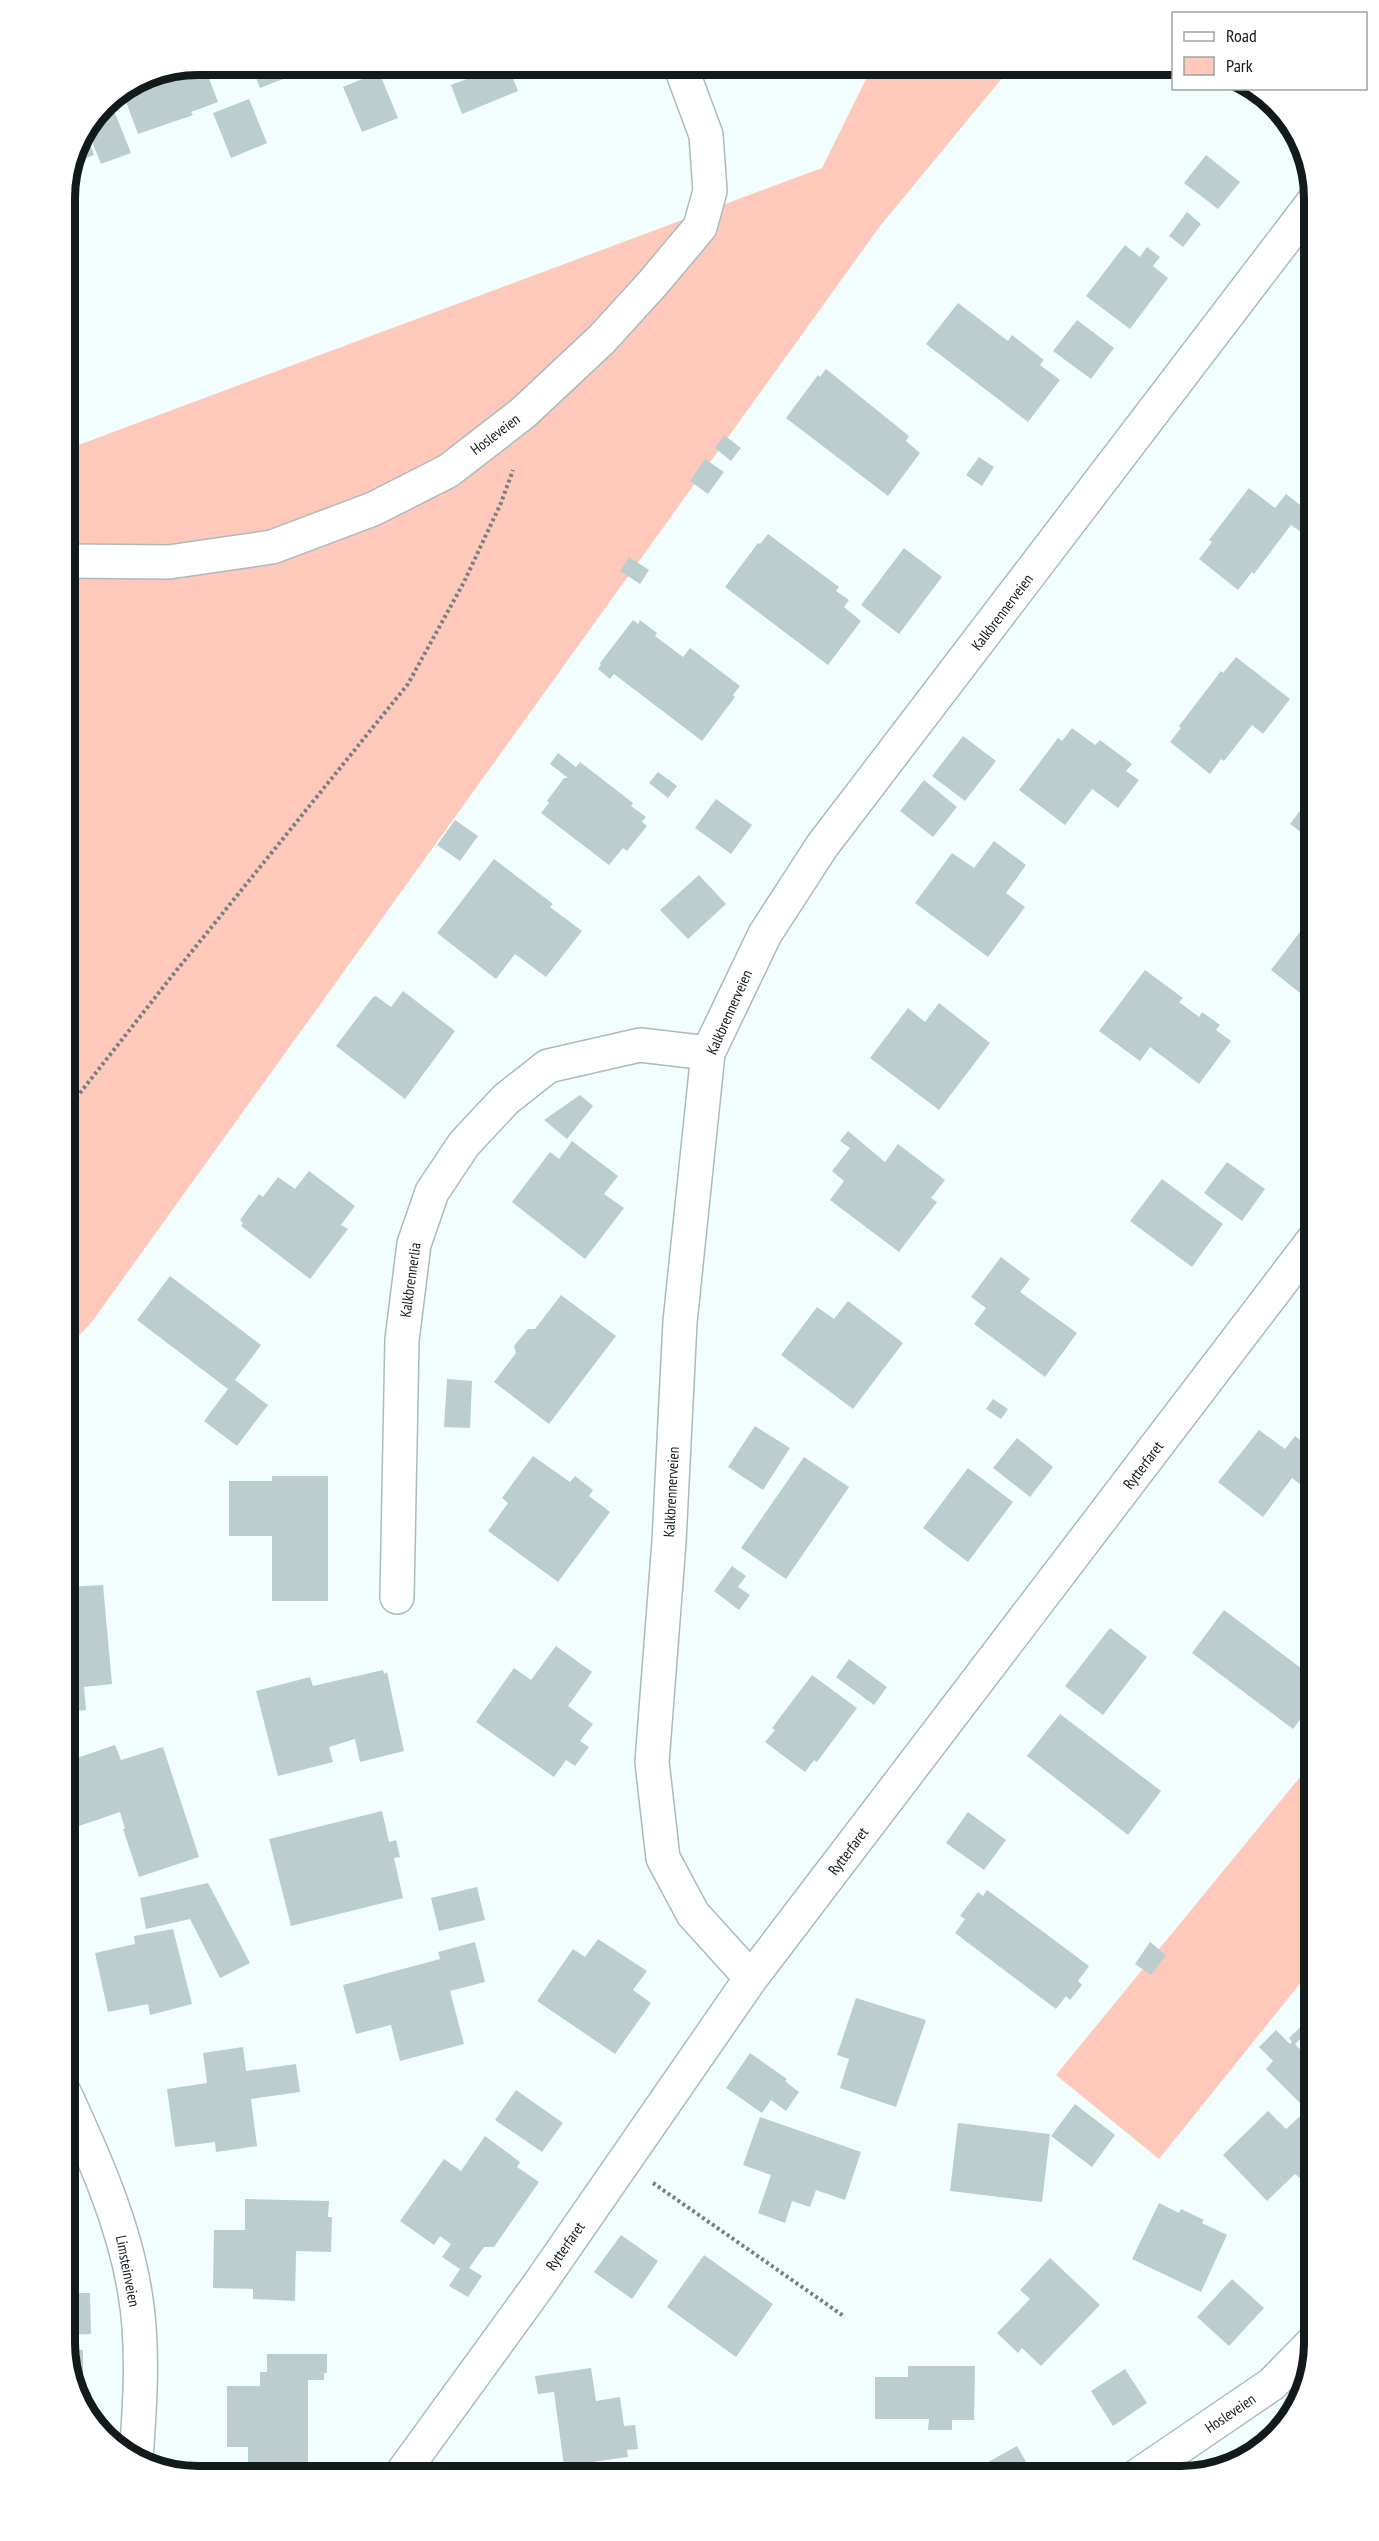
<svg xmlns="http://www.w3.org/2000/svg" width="1379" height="2541" font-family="'PT Sans Narrow',sans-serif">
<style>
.green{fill:#fec9bb}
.building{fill:#bccdcf}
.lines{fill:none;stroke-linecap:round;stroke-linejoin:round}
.street-casing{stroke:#aabbbd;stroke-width:36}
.path{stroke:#778081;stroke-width:4;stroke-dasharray:3 3;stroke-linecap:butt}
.street{stroke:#fff;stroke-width:33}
.labels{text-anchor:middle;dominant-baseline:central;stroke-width:5;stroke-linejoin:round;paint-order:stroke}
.street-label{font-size:15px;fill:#131a1b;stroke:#fff}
.rim{fill:none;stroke:#131a1b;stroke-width:8}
</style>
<rect width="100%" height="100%" fill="#f2fdfe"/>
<path class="green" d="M873,65H1013L880,226L91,1323L65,1350V450L822,168Z
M1314,1760V1966L1159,2159L1056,2075Z
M1277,2424L1278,2429L1232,2466L1211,2470Z"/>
<path class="building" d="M198,64L204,65L218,102L191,112L193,115L138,134L122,91L147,75Z
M251,65H319L260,88Z
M467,65H518L509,68L518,91L462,114L451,85L472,77Z
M379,72L398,118L362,132L343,87Z
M249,99L267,143L231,158L213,113Z
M110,101L131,153L101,164L87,129L103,104Z
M85,131L94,155L71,164L75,147Z
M1206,155L1240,182L1218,209L1184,183Z
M1187,212L1201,224L1183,247L1169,236Z
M1125,245L1140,257L1147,247L1160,257L1153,266L1168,278L1130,329L1086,296Z
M958,303L1008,341L1012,335L1044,360L1040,365L1060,380L1028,422L926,344Z
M1077,320L1114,348L1091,379L1053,351Z
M826,369L909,436L906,441L920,453L888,496L786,418L818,375L820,377Z
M724,435L741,448L731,461L715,448Z
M979,457L994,467L982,486L966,475Z
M705,459L724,472L708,494L690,481Z
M1249,488L1275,508L1286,494L1314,516V521L1304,534L1291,525L1254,574L1252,572L1238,590L1199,559L1212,542L1209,540Z
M768,534L839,587L836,591L849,600L844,607L861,621L828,665L725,587L758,543L760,544Z
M904,548L942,577L899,634L861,605Z
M629,557L649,570L640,584L620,571Z
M633,620L638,624L640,620L657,633L655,636L683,657L690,648L740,686L733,695L735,697L702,741L614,674L610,679L598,669L601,665L600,663Z
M1236,657L1290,699L1263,734L1252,725L1224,761L1221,759L1210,774L1170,742L1181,728L1179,726L1221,671L1223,673Z
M1072,728L1095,745L1100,740L1132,764L1126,771L1139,780L1118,808L1092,789L1065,825L1019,790L1058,738L1062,741Z
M963,736L996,761L965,801L932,776Z
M558,753L576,767L580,762L633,803L631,806L646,817L642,822L647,826L627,851L623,848L609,865L541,813L549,803L547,801L564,778H568L550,764Z
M658,772L677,786L668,798L649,783Z
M924,780L957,807L933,837L900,811Z
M1314,792V842L1290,824Z
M716,799L752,825L731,854L695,828Z
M455,820L478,836L460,861L437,845Z
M994,841L1026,865L1006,893L1025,907L988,957L915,903L952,853L974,868Z
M494,859L553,904L550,907L582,931L546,977L515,954L496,979L437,933Z
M699,875L726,904L688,939L660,910Z
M1303,928L1314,936V1004L1271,970Z
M1145,970L1183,998L1179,1002L1199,1017L1202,1012L1220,1025L1216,1030L1231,1041L1199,1084L1150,1047L1140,1061L1099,1031Z
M403,991L455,1031L405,1099L336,1046L373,997L376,996L391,1007Z
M939,1003L990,1043L939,1110L870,1058L908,1008L925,1022Z
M580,1095L593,1106L567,1139L544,1120Z
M848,1131L885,1162L898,1144L945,1180L931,1198L937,1202L899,1252L830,1200L844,1181L832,1171L850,1148L840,1141Z
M572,1141L618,1176L604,1194L624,1208L585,1259L512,1202L550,1152L559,1159Z
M1227,1162L1265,1189L1242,1221L1204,1193Z
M309,1171L355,1206L341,1225L348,1229L310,1279L241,1226L243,1223L240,1220L259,1194L263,1197L278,1177L295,1189Z
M1162,1179L1223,1224L1192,1267L1130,1221Z
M1001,1257L1030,1279L1020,1292L1077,1333L1045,1377L974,1324L986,1308L971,1297Z
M170,1276L261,1345L235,1380L268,1405L237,1446L204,1421L228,1389L137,1320Z
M561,1295L616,1336L549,1424L494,1382L516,1353L514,1346L528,1329H535Z
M848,1301L903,1343L853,1409L781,1355L817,1307L834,1319Z
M1314,1355V1389L1300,1378L1312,1363L1310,1361Z
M447,1379L472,1381L470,1428L444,1427Z
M993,1399L1008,1409L1001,1419L986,1409Z
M755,1426L790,1448L763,1490L728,1467Z
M1259,1430L1285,1449L1295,1436L1314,1451V1476L1305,1488L1292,1478L1263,1517L1218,1482Z
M1017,1438L1053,1467L1030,1497L993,1468Z
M533,1456L570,1482L575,1476L593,1490L589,1496L610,1512L558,1582L488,1531L508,1503L502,1498Z
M804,1457L849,1487L786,1579L741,1548Z
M968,1468L1013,1502L968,1562L923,1528Z
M272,1476H328V1601H272V1536H229V1481H272Z
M732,1566L746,1576L738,1587L750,1595L739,1610L714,1591Z
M103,1585L112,1684L84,1687L86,1710L65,1712V1587Z
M1224,1610L1314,1678V1701L1293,1729L1192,1653Z
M1110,1628L1147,1657L1103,1715L1065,1686Z
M556,1646L592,1672L568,1706L593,1724L580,1741L589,1747L575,1766L566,1760L554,1777L476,1722L514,1668L531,1680Z
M849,1659L887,1687L874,1705L836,1677Z
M383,1670L384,1674L387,1672L404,1751L360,1762L355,1739L329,1747L333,1762L278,1776L256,1691L310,1677L313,1686Z
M812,1675L857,1708L817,1762L814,1760L805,1772L765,1742L775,1730L772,1728Z
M1060,1714L1161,1791L1128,1835L1027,1756Z
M115,1745L121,1760L163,1747L199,1857L139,1877L123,1829H125L120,1812L79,1826L65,1783V1762Z
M382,1811L389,1842L396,1840L400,1857L394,1858L403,1898L291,1926L269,1839Z
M968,1812L1006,1840L984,1870L946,1843Z
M208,1883L250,1963L220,1978L190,1919L146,1929L140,1898Z
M477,1887L485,1920L439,1931L431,1898Z
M987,1890L1089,1966L1078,1981L1082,1985L1070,2000L1066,1996L1056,2009L955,1933L965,1919L960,1916L978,1892L983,1896Z
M173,1929L192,2004L150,2015L148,2004L108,2012L95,1953L135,1944L134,1936Z
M598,1939L647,1971L633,1990L651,2003L615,2054L537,2001L573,1949L585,1957Z
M475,1942L485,1982L450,1991L464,2044L400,2061L391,2025L356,2034L343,1985L440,1959L438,1952Z
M1150,1942L1166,1955L1151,1975L1135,1964Z
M856,1998L926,2020L896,2107L840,2088L849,2059L837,2055Z
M1307,2021L1313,2027L1295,2044L1314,2064V2164L1300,2178L1295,2174L1267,2201L1223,2155L1268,2111L1286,2129L1307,2110L1266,2069L1273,2061L1259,2047L1276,2030L1290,2044L1292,2042L1289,2038Z
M243,2047L246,2071L296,2064L300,2092L251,2099L257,2146L216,2152L215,2142L175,2147L167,2089L207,2083L203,2053Z
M750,2053L787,2079L785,2081L799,2092L786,2111L771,2100L762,2113L726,2088Z
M516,2090L563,2123L542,2152L495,2120Z
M1075,2104L1115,2135L1092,2167L1051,2136Z
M760,2117L861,2152L845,2200L816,2190L810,2207L792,2201L785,2223L758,2213L771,2175L743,2165Z
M958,2123L1050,2134L1042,2202L950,2191Z
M485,2136L520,2162L517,2167L539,2182L494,2247H484L469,2268L482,2276L468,2297L449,2286L460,2269L442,2257L451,2244L440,2236L434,2245L400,2221L444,2159L461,2171Z
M245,2199L329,2201L328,2217H332L331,2252L296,2251L295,2301L253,2299V2289L213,2288L214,2230H245Z
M1159,2203L1179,2213L1181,2209L1204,2220L1202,2223L1227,2235L1201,2292L1132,2259Z
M621,2235L658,2261L632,2299L594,2272Z
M704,2255L773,2304L736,2357L667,2307Z
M1050,2258L1100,2305L1041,2366L1022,2348L1018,2353L997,2333L1030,2299L1020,2290Z
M1232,2279L1264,2308L1229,2346L1197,2317Z
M65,2293H90L91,2334L65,2335Z
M66,2350H83V2405L75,2394Z
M267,2354H327V2373H324V2380H308V2466H290V2469H248V2447H227V2386H260V2372H267Z
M908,2366H975L974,2420H952V2430H928L929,2419H875V2377H908Z
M591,2368L596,2401L620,2397L624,2426L635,2425L638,2449L627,2450L628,2457L564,2466L554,2392L538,2394L535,2376Z
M1125,2369L1147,2403L1113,2426L1091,2391Z
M1017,2446L1034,2476H987L981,2466Z"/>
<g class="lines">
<g class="street-casing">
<path id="street" d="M65,561L169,562L272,547L373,509L448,471L523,413L602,339L653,283L700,227L710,191L706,135L680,65
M397,1597L402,1340L414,1244L432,1192L464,1144L506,1099L548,1066L640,1045L708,1053
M751,1978L693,1914L663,1858L652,1762L669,1542L680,1322L708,1053L765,934L822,846L1314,201
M65,2094C94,2157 124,2224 135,2293C144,2346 140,2405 136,2458
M400,2476L538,2286L751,1978L1314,1239
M1137,2476L1272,2384L1314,2341"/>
</g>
<path class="path" d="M65,1112L172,976L408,684L464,582L501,503L513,470
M653,2183L845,2317"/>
<use href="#street" class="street"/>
</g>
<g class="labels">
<g class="street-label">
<text transform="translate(495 434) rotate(-37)">Hosleveien</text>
<text transform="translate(1002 612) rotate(-53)">Kalkbrennerveien</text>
<text transform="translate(729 1012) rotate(-66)">Kalkbrennerveien</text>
<text transform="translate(410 1280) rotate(-82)">Kalkbrennerlia</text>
<text transform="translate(1143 1465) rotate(-53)">Rytterfaret</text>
<text transform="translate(671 1492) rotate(-87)">Kalkbrennerveien</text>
<text transform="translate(848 1851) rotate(-53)">Rytterfaret</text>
<text transform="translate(565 2246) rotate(-55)">Rytterfaret</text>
<text transform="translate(128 2271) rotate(79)">Limsteinveien</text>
<text transform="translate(1230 2413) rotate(-34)">Hosleveien</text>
</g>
</g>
<path d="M0 0H1379V2541H0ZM198 75H1181A123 123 0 0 1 1304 198V2343A123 123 0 0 1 1181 2466H198A123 123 0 0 1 75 2343V198A123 123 0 0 1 198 75Z" fill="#fff" fill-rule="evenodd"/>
<path class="rim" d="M198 75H1181A123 123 0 0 1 1304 198V2343A123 123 0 0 1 1181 2466H198A123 123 0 0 1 75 2343V198A123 123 0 0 1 198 75Z"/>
<rect x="1172" y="12" width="195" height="78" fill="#ffffff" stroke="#a1a3a4" stroke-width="1.5"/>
<rect x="1184" y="32" width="30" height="9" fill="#ffffff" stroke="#a1a3a4" stroke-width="1.5"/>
<text x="1226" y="42" font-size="18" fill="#131a1b">Road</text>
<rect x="1184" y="57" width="30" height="18" fill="#fec9bb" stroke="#a1a3a4" stroke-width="1.5"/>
<text x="1226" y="72" font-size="18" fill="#131a1b">Park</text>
</svg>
